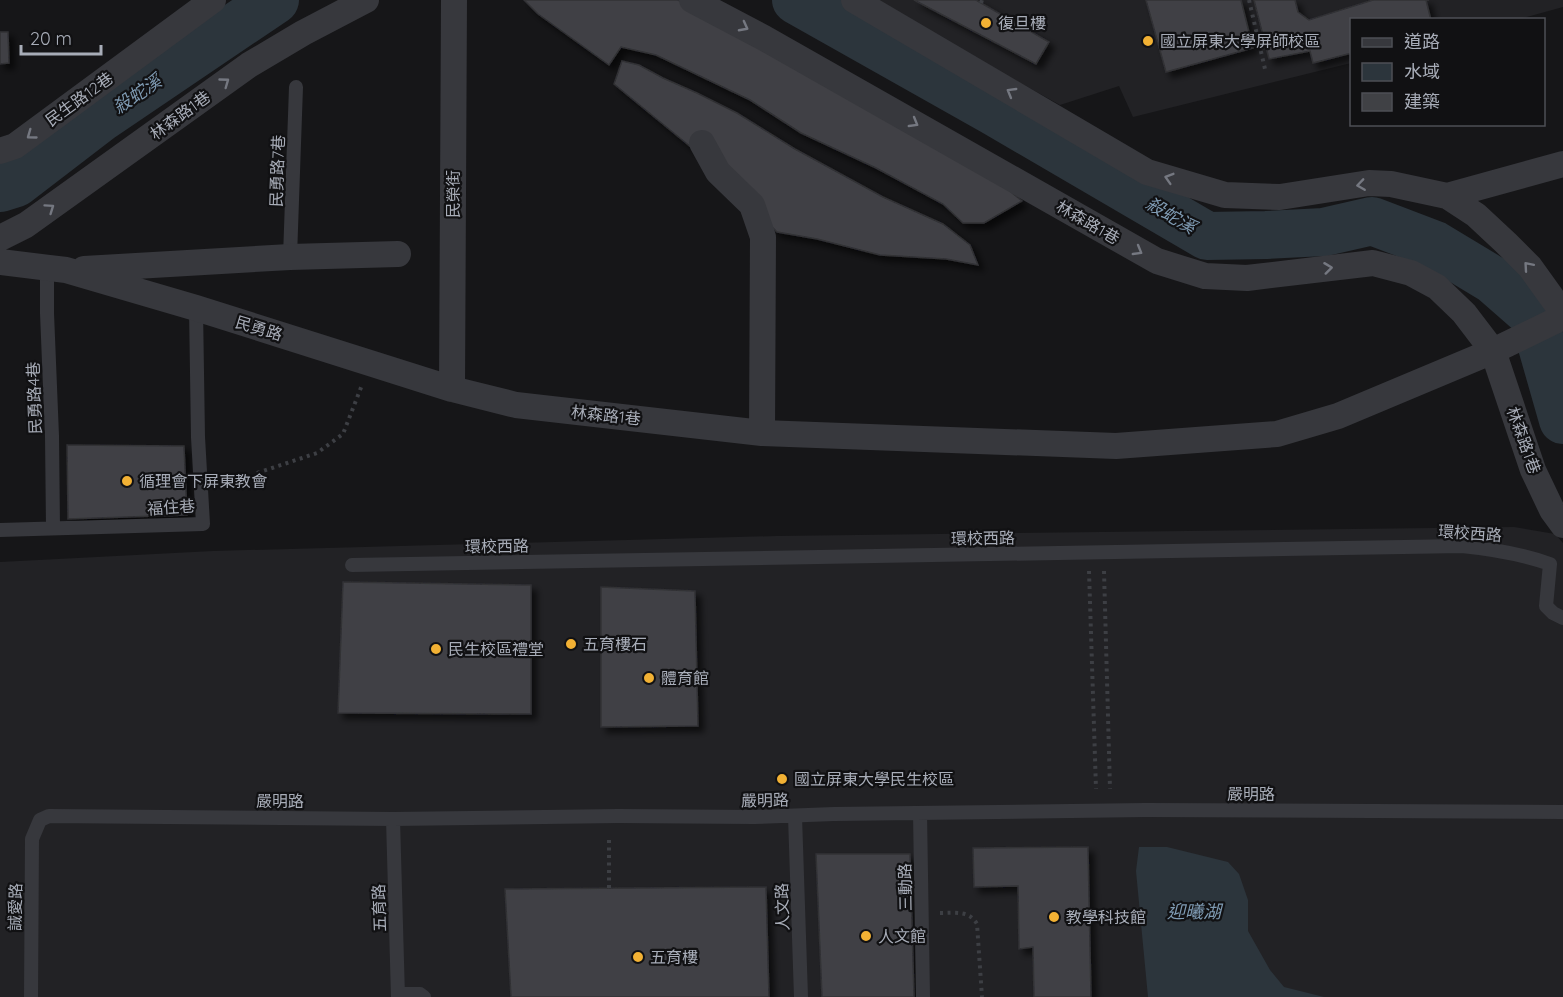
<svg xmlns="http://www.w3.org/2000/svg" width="1563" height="997" font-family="Quicksand,'Noto Sans TC',sans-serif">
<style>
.built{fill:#222225}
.water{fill:#2c353c}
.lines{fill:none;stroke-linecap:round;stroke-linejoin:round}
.river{stroke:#2c353c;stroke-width:48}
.building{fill:#404145;stroke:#303034;stroke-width:1.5;filter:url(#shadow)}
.path{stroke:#3d3f44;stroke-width:4;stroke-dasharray:3 4.5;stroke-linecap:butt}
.service{stroke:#37383d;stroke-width:14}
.minor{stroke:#37383d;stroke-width:26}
.oneway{stroke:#757881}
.poi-dot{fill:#f2b134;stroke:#111113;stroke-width:2}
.labels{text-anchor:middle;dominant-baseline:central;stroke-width:4.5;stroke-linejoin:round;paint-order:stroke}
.poi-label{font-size:16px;fill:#a8adb8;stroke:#111113;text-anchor:start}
.street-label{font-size:16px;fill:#a8adb8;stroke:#111113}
.water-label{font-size:18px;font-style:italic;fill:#7f9bb3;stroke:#111113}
</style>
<defs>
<filter id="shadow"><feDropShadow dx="5.5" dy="5.5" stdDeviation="3" flood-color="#0009"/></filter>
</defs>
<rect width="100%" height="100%" fill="#161618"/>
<path class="built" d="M871,0H1563V7L1519,19L1352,20L1351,63L1133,117L1119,86L1060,105Z
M1514,527L1555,534L1563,543V997H0V562L213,551L777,536Z"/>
<path class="water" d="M1139,847H1167L1228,862L1239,874L1248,900V931L1270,970L1284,987L1324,997H1148L1136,871Z"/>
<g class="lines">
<path class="river" d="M796,0L993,111L1207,236L1266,235L1324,232L1372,221L1435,245L1493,280L1533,315L1563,420
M0,188L16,183L102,117L275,0"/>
</g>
<path class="building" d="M524,0H678L841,91L995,179L1022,201L984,223H963L943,204L876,168L801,133L750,100L656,55L621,47L609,65L538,14Z
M914,0H976L1049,42L1036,64Z
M1146,0H1241L1253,48L1166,72Z
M1254,0H1295L1298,12L1309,20L1373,0H1429H1426L1431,20H1352V53L1313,63L1310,51L1269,59Z
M0,32H8L9,63L0,64Z
M622,61L639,65L663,78L697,93L737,113L795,149L883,197L943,224L970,245L978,265L946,259L880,255L817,239L777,232L703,157L614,84Z
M67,445L184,446L187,515L68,519Z
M343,582L531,585V714L338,713Z
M601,587L695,591L698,726L601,727Z
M1088,847L1091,997H1034L1033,947L1019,949L1018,886L974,887L973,848Z
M816,854H910L914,997H822Z
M766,887L769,997H511L505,889Z"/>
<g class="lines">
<path class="path" d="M1249,0L1265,69
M981,3L982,0
M257,473L317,453L343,434L362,385
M1089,571L1096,789
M1104,571L1110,789
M609,888V840
M940,913C955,913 969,910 977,924L982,997"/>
<path class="service" d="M290,257L296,87
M47,267V313L52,436L53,528
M0,530L203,524L198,437L196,308
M352,565L1462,546C1493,549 1521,554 1550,564L1546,606L1553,613L1563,618
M920,813L923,997
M795,816L801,997
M393,819L398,997
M398,994H420L424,997
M31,997L32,839L40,820L49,816L393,819L618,816L754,817L834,814L1145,810L1563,812"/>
<path class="minor" d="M692,0L764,38L1157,261L1205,276L1247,278L1373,263L1411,273L1437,287L1464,313L1493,351L1533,470L1552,510L1563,525
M854,0L1147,172L1225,195L1280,197L1369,183L1391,184L1447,196L1476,215L1506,243L1530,267L1563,313
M702,143L718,172L752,205L763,237L762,433
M0,151L15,146L213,0
M1447,196L1563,164
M0,238L26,225L249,65L303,33L366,0
M0,262L66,270L196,308L452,389L516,405L762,433L1116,446L1277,434L1338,416L1493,351L1563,317
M84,269L290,257L398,254
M452,389L454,0"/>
</g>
<defs><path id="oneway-chevron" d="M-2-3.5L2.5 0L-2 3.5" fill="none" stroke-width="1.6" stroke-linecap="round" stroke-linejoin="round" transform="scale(1.5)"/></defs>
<g class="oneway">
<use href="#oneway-chevron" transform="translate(744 27) rotate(28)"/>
<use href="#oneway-chevron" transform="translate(225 82) rotate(-36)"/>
<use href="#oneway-chevron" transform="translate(1011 92) rotate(-150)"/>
<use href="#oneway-chevron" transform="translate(914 123) rotate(30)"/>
<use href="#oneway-chevron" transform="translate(31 135) rotate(144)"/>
<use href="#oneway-chevron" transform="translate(1169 178) rotate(-163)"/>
<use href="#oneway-chevron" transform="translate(1361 185) rotate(172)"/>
<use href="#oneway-chevron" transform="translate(50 208) rotate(-35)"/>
<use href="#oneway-chevron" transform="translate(1138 251) rotate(30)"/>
<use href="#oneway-chevron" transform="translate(1528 266) rotate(-131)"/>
<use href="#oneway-chevron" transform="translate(1328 268) rotate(-7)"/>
</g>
<g class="poi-dot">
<circle cx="986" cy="23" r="6"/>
<circle cx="1148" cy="41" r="6"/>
<circle cx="127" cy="481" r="6"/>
<circle cx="571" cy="644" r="6"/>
<circle cx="436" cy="649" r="6"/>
<circle cx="649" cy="678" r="6"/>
<circle cx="782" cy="779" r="6"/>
<circle cx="1054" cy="917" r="6"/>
<circle cx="866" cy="936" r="6"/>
<circle cx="638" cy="957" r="6"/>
</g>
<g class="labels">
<g class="poi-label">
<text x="998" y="23">復旦樓</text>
<text x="1160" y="41">國立屏東大學屏師校區</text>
<text x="139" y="481">循理會下屏東教會</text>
<text x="583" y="644">五育樓石</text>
<text x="448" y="649">民生校區禮堂</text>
<text x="661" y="678">體育館</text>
<text x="794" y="779">國立屏東大學民生校區</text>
<text x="1066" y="917">教學科技館</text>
<text x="878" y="936">人文館</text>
<text x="650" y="957">五育樓</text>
</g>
<g class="street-label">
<text transform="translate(79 99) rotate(-36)">民生路12巷</text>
<text transform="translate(180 115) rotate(-36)">林森路1巷</text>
<text transform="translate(277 171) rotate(-88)">民勇路7巷</text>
<text transform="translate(453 194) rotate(-90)">民榮街</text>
<text transform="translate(1088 222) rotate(30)">林森路1巷</text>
<text transform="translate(259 328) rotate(17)">民勇路</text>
<text transform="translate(34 398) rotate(-92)">民勇路4巷</text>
<text transform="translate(606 415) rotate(6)">林森路1巷</text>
<text transform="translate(1524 440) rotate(70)">林森路1巷</text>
<text transform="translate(171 507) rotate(-4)">福住巷</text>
<text transform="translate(1470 533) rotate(4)">環校西路</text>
<text transform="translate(983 538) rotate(-1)">環校西路</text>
<text transform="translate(497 546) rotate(-1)">環校西路</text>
<text x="1251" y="794">嚴明路</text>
<text transform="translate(765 800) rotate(-1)">嚴明路</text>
<text x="280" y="801">嚴明路</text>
<text transform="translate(905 887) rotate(-91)">三動路</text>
<text transform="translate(15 907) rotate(-89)">誠愛路</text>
<text transform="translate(782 907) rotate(-92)">人文路</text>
<text transform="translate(379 908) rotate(-92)">五育路</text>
</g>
<g class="water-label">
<text transform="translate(137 94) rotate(-34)">殺蛇溪</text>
<text transform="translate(1171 215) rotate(30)">殺蛇溪</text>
<text x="1194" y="911">迎曦湖</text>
</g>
</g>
<rect x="1350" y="18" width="195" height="108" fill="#111113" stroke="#4d4f55" stroke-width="1.5"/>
<rect x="1362" y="38" width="30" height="9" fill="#37383d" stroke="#4d4f55" stroke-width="1.5"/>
<text x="1404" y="48" font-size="18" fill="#a8adb8">道路</text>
<rect x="1362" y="63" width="30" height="18" fill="#2c353c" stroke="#4d4f55" stroke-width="1.5"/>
<text x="1404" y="78" font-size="18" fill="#a8adb8">水域</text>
<rect x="1362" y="93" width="30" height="18" fill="#404145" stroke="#4d4f55" stroke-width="1.5"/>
<text x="1404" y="108" font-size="18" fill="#a8adb8">建築</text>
<path d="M21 45v9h80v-9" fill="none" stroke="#a8adb8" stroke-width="3"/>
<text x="30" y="45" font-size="18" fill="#a8adb8" stroke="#111113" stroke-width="4.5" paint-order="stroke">20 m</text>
</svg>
